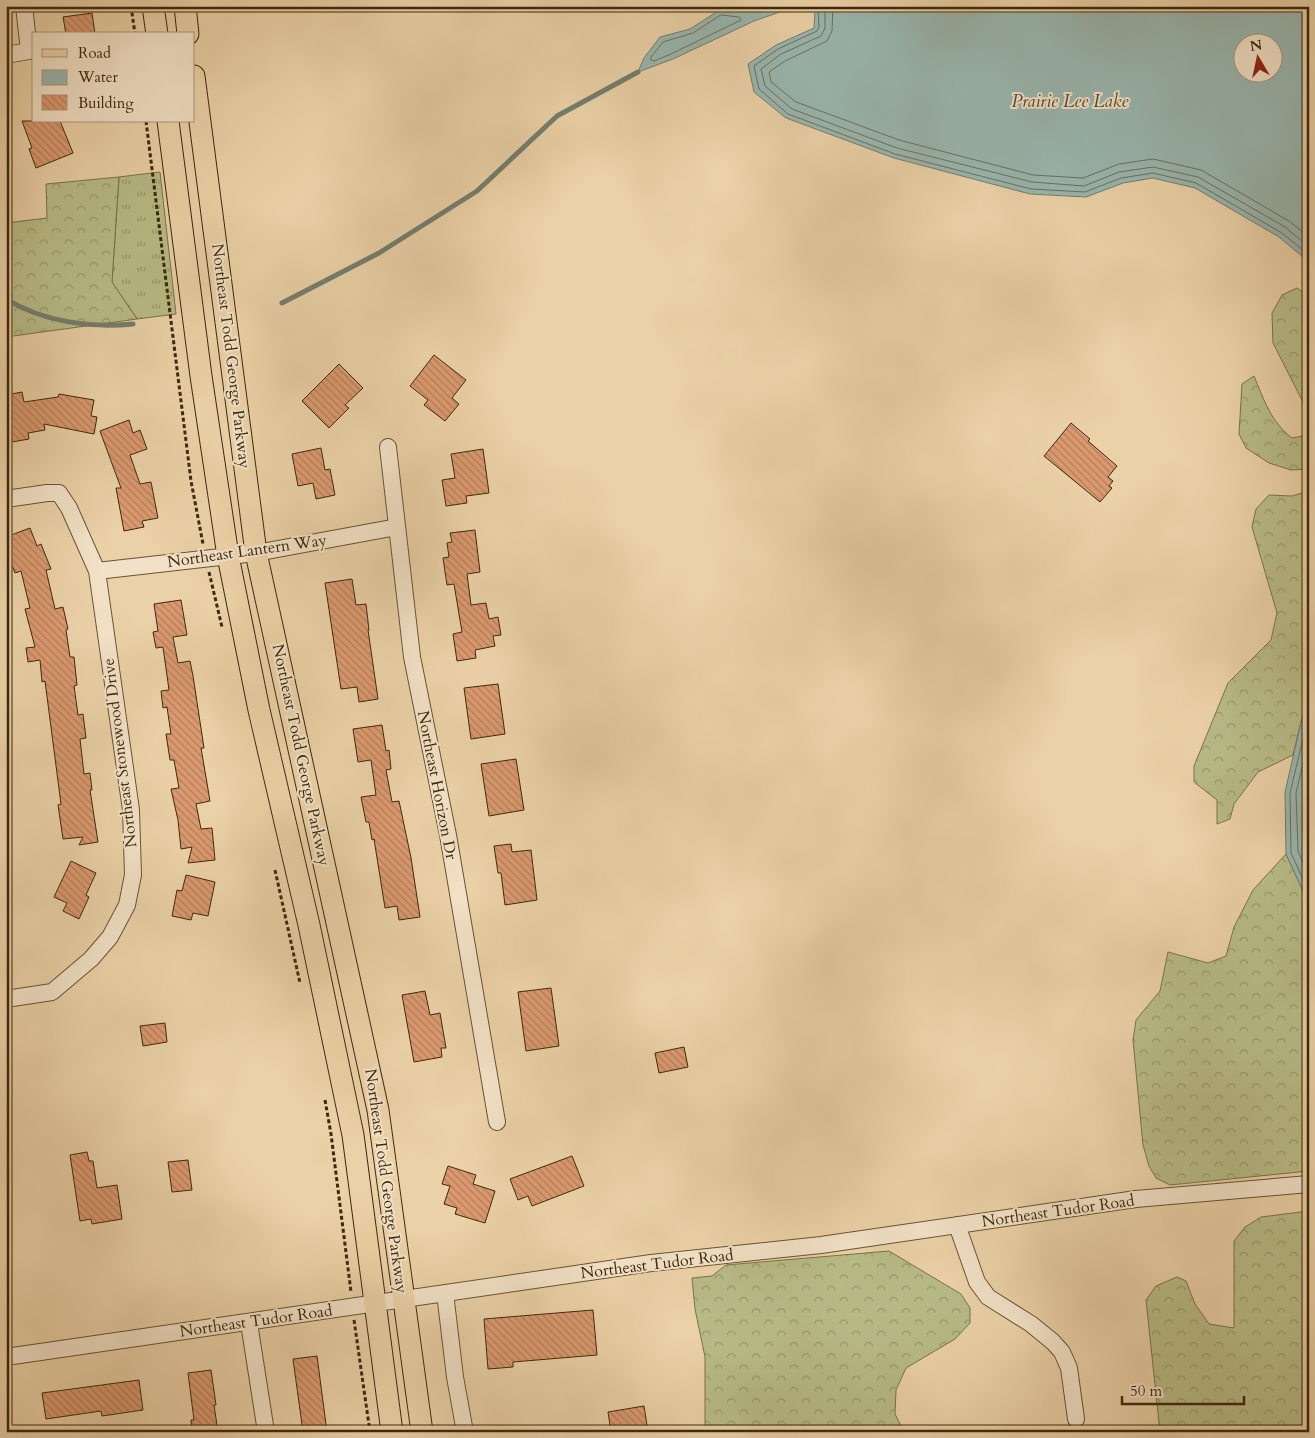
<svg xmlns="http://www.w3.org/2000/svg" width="1315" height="1438" font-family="Cardo,serif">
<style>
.grass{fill:url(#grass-tufts);stroke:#7a724a}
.forest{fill:url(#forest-crowns);stroke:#7a724a}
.water{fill:#99b6ae;stroke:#747e6e;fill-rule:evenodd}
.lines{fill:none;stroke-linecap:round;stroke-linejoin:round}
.shore{stroke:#6b705e;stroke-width:1}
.stream{stroke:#747e6e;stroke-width:5}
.building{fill:url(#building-back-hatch);stroke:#3d290d}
.minor-casing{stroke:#685334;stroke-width:18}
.major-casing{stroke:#3d290d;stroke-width:23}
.path{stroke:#3d290d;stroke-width:3;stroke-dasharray:4 2.5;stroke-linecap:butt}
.minor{stroke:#f2e1c6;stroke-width:16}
.major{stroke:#ebd1a7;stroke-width:21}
.labels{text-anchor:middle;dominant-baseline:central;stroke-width:4;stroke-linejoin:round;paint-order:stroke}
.street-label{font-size:16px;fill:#3d290d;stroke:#f2e1c6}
.water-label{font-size:18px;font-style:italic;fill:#544c35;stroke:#f2e1c6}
</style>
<defs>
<pattern id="grass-tufts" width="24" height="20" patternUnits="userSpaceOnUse" patternTransform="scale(1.25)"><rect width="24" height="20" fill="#b8bb86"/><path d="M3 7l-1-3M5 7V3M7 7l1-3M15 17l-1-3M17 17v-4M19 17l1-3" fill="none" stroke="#97986c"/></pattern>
<pattern id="forest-crowns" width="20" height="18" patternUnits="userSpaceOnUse" patternTransform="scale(1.25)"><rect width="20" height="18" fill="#b8bb86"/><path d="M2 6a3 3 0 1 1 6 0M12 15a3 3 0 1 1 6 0" fill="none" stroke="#97986c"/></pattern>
<pattern id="building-back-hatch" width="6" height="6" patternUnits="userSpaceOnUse" patternTransform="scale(1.25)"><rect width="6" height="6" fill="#db996f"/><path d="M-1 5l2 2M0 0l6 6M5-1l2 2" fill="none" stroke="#b37d5a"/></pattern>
</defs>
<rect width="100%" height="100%" fill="#ebd1a7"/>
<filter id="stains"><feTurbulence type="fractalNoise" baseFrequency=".004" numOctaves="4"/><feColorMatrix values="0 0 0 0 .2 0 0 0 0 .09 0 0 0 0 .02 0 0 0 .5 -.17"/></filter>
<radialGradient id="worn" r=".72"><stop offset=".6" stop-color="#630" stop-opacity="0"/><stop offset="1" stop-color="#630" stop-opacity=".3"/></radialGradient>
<path class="grass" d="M160,172L176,314L137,319L112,282L119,177Z"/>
<path class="forest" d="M119,177L112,282L137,319L6,337V223L47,218L46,184Z
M1297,288L1309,296V414L1273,343L1272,313L1282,295Z
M1254,376C1264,400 1271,422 1292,438L1304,436L1309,416V469L1291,470L1269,463L1246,448L1239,434L1242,384Z
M1309,491V700L1302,718L1293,755L1258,772L1234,804L1230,819L1217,824V800L1194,782V766L1228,683L1271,640L1277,613L1252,527L1256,509L1269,495L1292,496Z
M1286,854L1309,904V1171L1170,1185L1156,1178L1149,1166L1143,1145L1133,1040L1136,1020L1160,991L1168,952L1208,963L1226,956L1234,927L1253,890Z
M1309,1211V1432H1160L1146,1300L1156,1286L1177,1277L1186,1281L1195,1304L1209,1324L1234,1328V1241L1245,1227L1261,1217Z
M889,1251L961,1294L970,1308V1323L955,1339L906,1368L896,1390L895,1414L904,1432H705V1357L695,1309L692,1278L712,1276L726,1265Z"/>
<path class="water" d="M748,6H797L754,21L673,59L638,72L644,58L660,37L690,29L721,9C731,11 740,14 748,6Z
M798,6H1309V262L1279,237L1195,188L1153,178L1123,183L1086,197L1030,194L894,158L786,118L754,92L748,64L776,45L814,28L815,9ZM1242,42H1272V72H1242Z
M1309,700V904L1286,854L1285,792L1302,718Z"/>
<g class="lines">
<path class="shore" d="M818,6L819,27L817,31L778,49L754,66L759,89L788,114L895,154L1031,189L1085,192L1121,178L1153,173L1196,183L1282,233L1309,255
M825,6V28L821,36L781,54L761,69L765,86L792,109L897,148L1032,182L1084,186L1119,172L1153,167L1198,177L1285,227L1309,247
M833,6L832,31L827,41L785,61L769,72L771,82L796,102L899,140L1033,175L1083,178L1119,164L1153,159L1201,170L1289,221L1309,237
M721,15L739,17L741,20L671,54L654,61L651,60V57L663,42L693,33Z
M1309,714L1290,793L1291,853L1309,892
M1309,738L1296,793L1298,851L1309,876
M1309,771C1303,796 1298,835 1309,858"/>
<path class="stream" d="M6,299C43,322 91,328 133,324
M282,303L379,253L477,191L557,116L638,72"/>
</g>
<path class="building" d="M92,13L95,34H66L63,17Z
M22,121H60L73,153L36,168L29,149L32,148Z
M434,355L466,380L452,398L459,404L445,421L424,405L428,400L410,386Z
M339,364L363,388L345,405L349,408L329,428L302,401Z
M22,392L24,402L58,397L59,394L94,400L91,416L97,417L94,434L44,424L45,430L28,433L29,439L6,443V395Z
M129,420L133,433L140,430L147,449L130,455L140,484L151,482L158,518L142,521L144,527L124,531L116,488H121L100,431Z
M1071,423L1090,439L1088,441L1117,466L1108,477L1113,481L1109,486L1112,488L1100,502L1044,456Z
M321,448L325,470L330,469L335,495L316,499L313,483L298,486L292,454Z
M483,449L489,493L466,496L467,503L446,506L442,480L455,478L451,454Z
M30,528L37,546L41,544L51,569L46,570L55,609L63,607L68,629L66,630L70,657H74L77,685L74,686L78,715L83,714L86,738L80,739L84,774L90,773L92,790H90L98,842L79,845L83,837L63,839L58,805L61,804L45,681L42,682L40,660L28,662L26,648L35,647L25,609L30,608L21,571L15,573L6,549V537Z
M475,530L480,572L467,574L471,605L486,603L489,619L498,617L501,635L493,636L495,646L475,650L476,658L457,661L453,634L462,632L454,584L447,585L443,558L449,557L447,543L452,542L450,533Z
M352,579L356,605L366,604L369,630H368L378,699L359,702L357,687L341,689L325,583Z
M181,600L187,635L173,637L178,663L190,661L193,676L204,748H201L210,801L196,804L201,829L212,828L215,860L188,863L192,847L181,849L178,820L171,789L179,788L174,760H170L166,734H171L167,707L163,708L161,691L169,690L163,647L156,648L153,632L158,631L154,604Z
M498,684L505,734L471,739L464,688Z
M382,725L386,751L389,750L391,769L386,770L392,802L399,801L411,858L420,917L399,920L397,906L385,908L374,839L372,840L369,822H366L361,797L376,795L371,760L358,762L353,729Z
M516,759L524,810L489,816L481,764Z
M511,844L512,852L531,850L537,900L505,905L501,873H498L494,846Z
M71,861L96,873L86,895L89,897L79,919L63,911L67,903L54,897Z
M186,875L215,882L208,916L193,913L191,920L172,916L177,890L182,891Z
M551,988L559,1046L526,1051L518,992Z
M425,991L430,1015L440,1013L446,1048H441L442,1057L414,1062L402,995Z
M165,1023L167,1042L143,1046L140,1026Z
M684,1047L688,1067L659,1073L655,1053Z
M87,1152L89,1161H93L97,1188L117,1185L122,1219L92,1224L91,1219L80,1221L70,1155Z
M572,1156L584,1186L532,1206L528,1196L518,1200L510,1179Z
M188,1160L192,1190L172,1192L168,1162Z
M448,1166L476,1175L473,1184L495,1191L485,1223L455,1214L457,1208L444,1204L450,1186L442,1184Z
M593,1310L597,1355L513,1362V1367L488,1369L484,1319Z
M317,1356L327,1432H303L293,1359Z
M211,1370L216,1405H214L218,1432H192L191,1420H194L188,1373Z
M139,1380L143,1410L102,1416L101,1411L46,1419L42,1393Z
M644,1406L648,1432H611L608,1412Z"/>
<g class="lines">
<g class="minor-casing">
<path id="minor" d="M6,55L29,51L24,6
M388,447L412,657L448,835L497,1122
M6,499L47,493H59L69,508L97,571L131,810L133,875L127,905L110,937L91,959L52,992L6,999
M97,571L256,553L397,527
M957,1225L977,1282L988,1297L1031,1324L1053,1342L1062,1352L1069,1368L1076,1419
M445,1293L455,1377L465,1432
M249,1323L266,1432
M6,1357L651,1263L821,1245L1136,1199L1309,1184"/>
</g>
<g class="major-casing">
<path id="major" d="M153,6L157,34
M185,6L188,34
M194,76L256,553L378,1110L422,1432
M168,121L201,376L228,556L259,710L309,925L353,1135L392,1432"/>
</g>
<path class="path" d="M131,6L135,34
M146,121L191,481L203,544
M209,572L222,627
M275,870L300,983
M325,1100L331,1134L351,1292
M354,1320L370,1432"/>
<use href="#minor" class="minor"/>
<use href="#major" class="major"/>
</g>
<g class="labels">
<g class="street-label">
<text transform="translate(231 356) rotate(83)">Northeast Todd George Parkway</text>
<text transform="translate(247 551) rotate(-8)">Northeast Lantern Way</text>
<text transform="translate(120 753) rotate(-97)">Northeast Stonewood Drive</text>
<text transform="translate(301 755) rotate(78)">Northeast Todd George Parkway</text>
<text transform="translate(437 785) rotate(79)">Northeast Horizon Dr</text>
<text transform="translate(386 1181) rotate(82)">Northeast Todd George Parkway</text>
<text transform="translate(1058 1211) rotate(-8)">Northeast Tudor Road</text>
<text transform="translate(657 1264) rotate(-7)">Northeast Tudor Road</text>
<text transform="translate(256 1321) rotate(-8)">Northeast Tudor Road</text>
</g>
<g class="water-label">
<text x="1070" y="101">Prairie Lee Lake</text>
</g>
</g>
<rect width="1315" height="1438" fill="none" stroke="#ebd1a7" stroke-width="25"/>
<rect x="8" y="8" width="1300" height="1423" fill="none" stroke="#3d290d" stroke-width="2.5"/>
<rect x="12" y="12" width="1290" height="1413" fill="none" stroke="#3d290d"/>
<rect x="32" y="32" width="162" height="90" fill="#f2e1c6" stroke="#aa977c"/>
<rect x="42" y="49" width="25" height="8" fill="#ebd1a7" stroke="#aa977c"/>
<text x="78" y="58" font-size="15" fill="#3d290d">Road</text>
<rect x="42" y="70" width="25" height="15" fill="#99b6ae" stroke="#aa977c"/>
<text x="78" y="82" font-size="15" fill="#3d290d">Water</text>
<rect x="42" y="95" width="25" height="15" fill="url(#building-back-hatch)" stroke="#aa977c"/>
<text x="78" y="108" font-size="15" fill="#3d290d">Building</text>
<g transform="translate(1258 58) rotate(351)"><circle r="24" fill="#f2e1c6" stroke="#aa977c"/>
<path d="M0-4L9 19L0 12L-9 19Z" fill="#8f2418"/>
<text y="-8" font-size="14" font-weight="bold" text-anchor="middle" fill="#3d290d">N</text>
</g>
<path d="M1122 1396v8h122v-8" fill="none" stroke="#3d290d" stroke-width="2.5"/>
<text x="1130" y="1396" font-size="15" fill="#3d290d" stroke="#f2e1c6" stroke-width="4" paint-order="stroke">50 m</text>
<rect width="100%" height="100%" filter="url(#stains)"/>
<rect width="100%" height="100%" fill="url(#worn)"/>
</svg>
